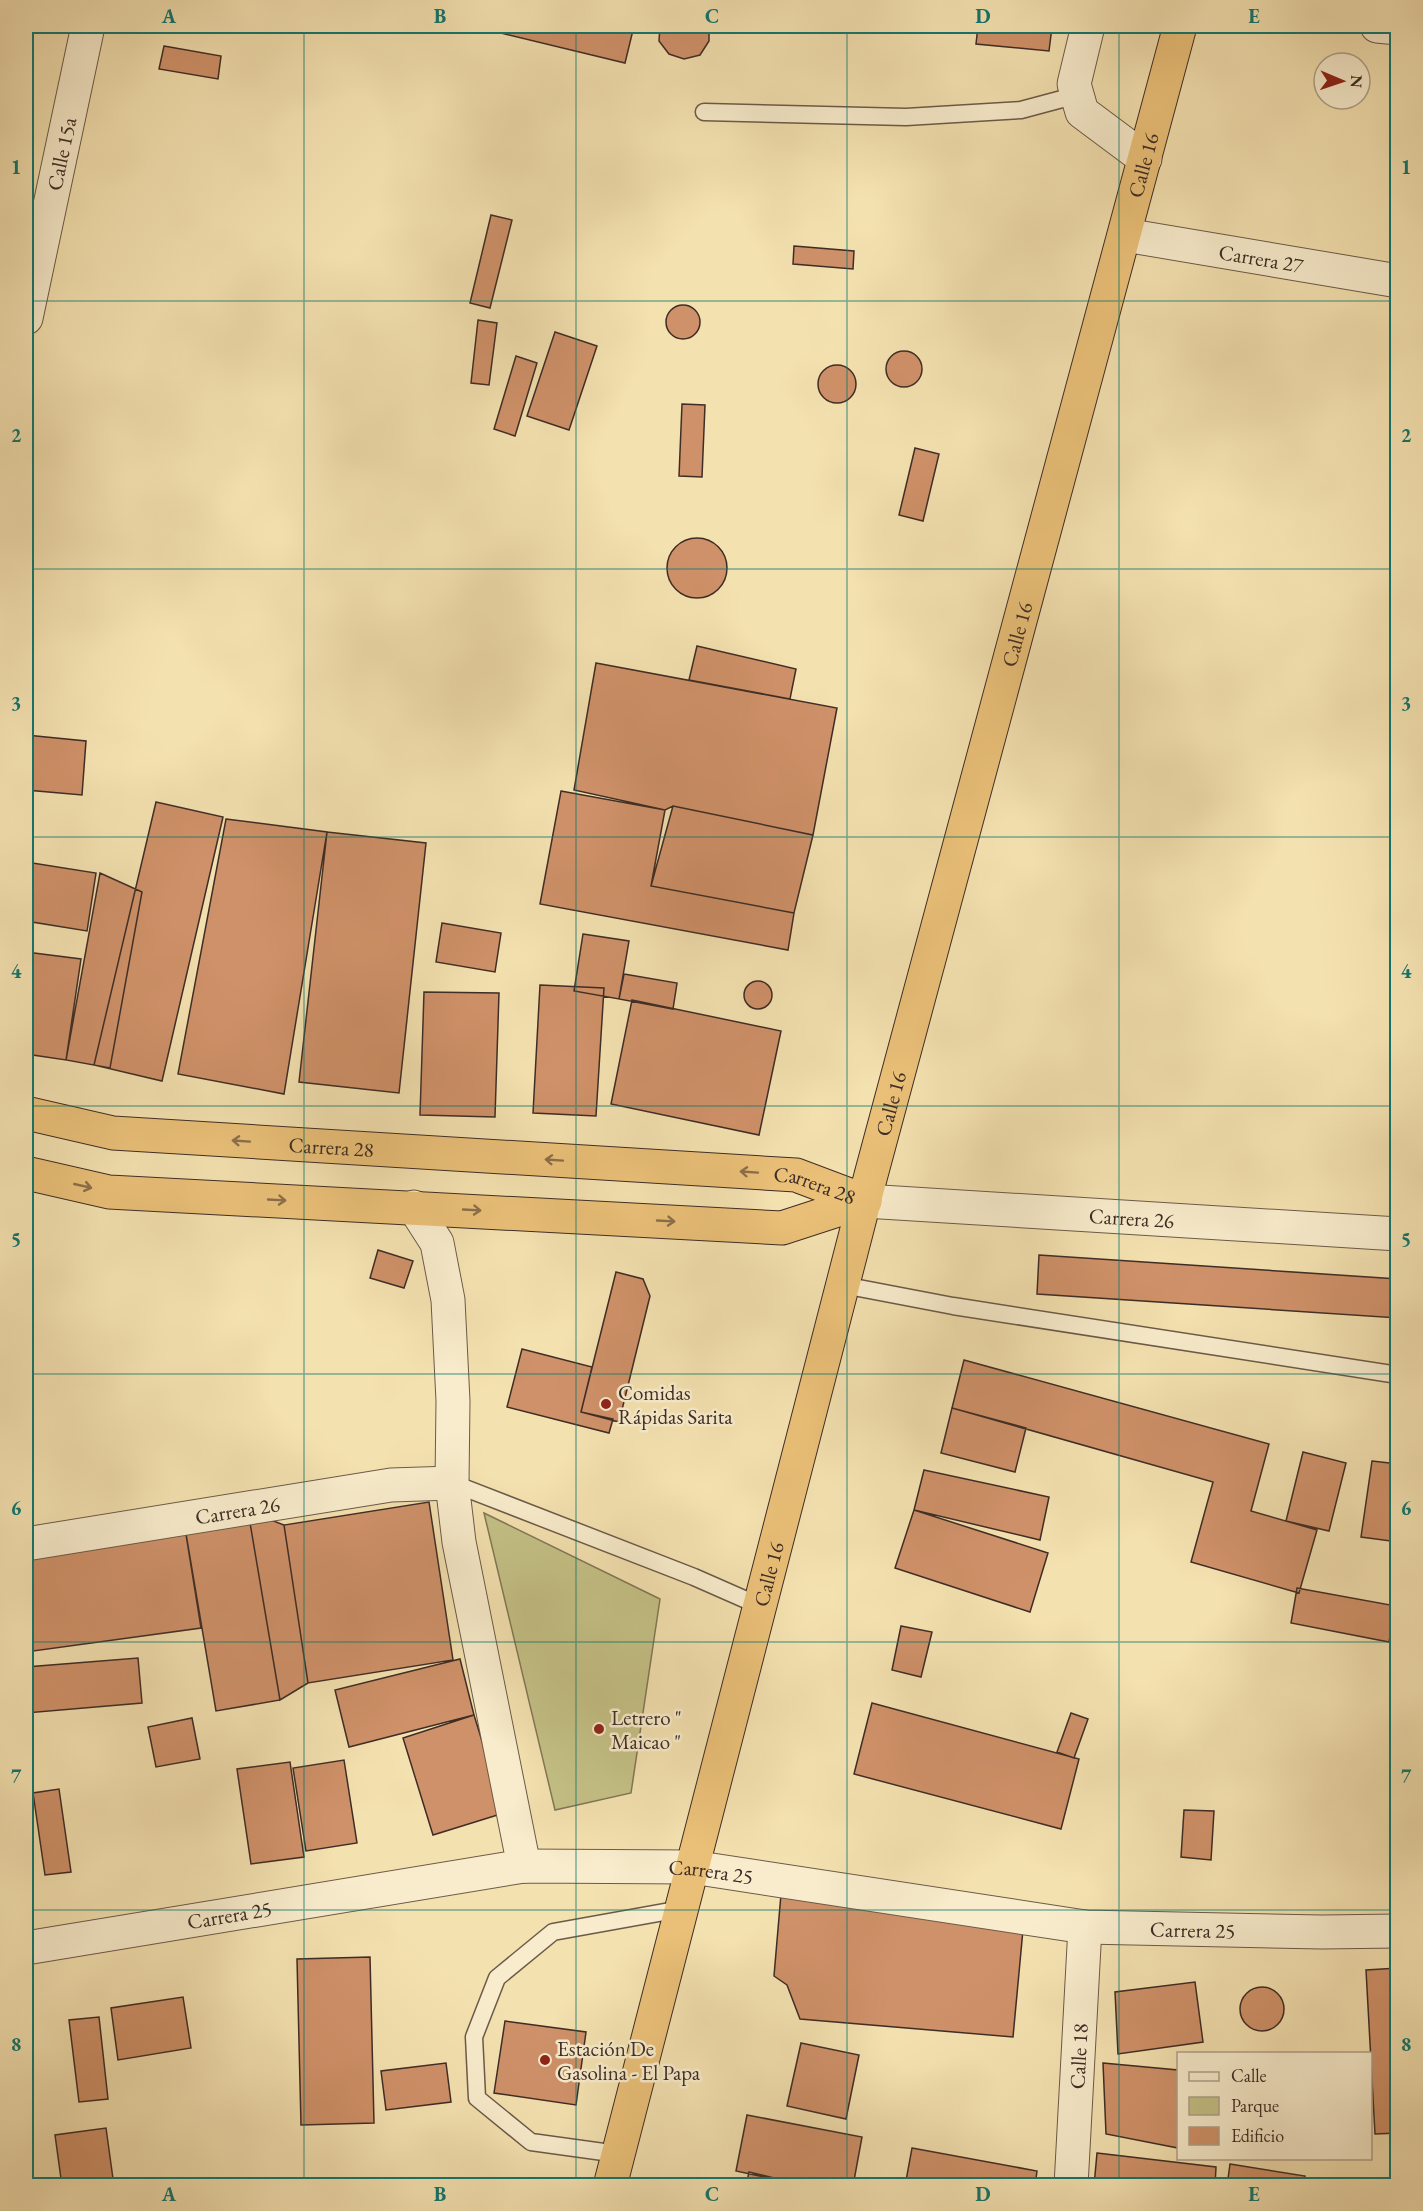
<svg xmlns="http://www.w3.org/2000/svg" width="1423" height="2211" font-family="'EB Garamond',serif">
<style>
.green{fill:#c4c186;stroke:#817756;stroke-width:1.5}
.building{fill:#cf9169;stroke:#3e2d26;stroke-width:1.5}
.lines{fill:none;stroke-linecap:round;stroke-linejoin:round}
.lane-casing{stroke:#6c5a48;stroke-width:19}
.street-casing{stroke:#6c5a48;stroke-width:35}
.highway-casing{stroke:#3e2d26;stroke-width:35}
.lane{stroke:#f8eccc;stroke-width:16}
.street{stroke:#f8eccc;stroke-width:33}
.highway{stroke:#eac078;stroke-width:33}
.oneway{stroke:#8b6f4b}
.grid{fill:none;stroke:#0f766e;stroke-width:1.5;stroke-opacity:0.55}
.poi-dot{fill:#8f2418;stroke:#f8eccc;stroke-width:2}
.labels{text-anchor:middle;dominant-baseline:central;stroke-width:5;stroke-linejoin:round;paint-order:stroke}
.street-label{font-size:21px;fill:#3e2d26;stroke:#f8eccc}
.poi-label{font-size:21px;fill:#3e2d26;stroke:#f8eccc;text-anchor:start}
.neatline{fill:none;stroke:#0f766e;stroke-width:2}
.grid-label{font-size:20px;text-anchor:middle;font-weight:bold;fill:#0f766e}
</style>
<rect width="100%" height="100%" fill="#f4e1b0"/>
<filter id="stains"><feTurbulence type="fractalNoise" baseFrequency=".00333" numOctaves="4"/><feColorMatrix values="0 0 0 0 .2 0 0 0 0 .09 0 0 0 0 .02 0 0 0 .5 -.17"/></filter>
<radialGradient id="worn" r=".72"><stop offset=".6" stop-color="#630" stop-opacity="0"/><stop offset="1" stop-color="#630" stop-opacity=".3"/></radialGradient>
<path class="green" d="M484,1513L660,1599L631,1793L555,1810Z"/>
<path class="building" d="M472,26H634L625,63Z
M660,26H709V41L700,55L684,59L669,54L659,41Z
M831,26H896L895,31Z
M978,26L1052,27L1049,51L976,44Z
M164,46L221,56L218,79L159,69Z
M491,215L512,220L490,308L470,303Z
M794,246L854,251L853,269L793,264Z
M666 322a17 17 0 1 1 34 0a17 17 0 1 1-34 0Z
M478,320L497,323L489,385L471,383Z
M555,332L597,346L569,430L527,416Z
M886 369a18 18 0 1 1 36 0a18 18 0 1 1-36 0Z
M516,356L537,363L515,436L494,429Z
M818 384a19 19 0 1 1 38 0a19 19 0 1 1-38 0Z
M682,404L705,405L702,477L679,476Z
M915,448L939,454L923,521L899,515Z
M667 568a30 30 0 1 1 60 0a30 30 0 1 1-60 0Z
M697,646L796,669L790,699L689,680Z
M596,663L837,708L813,835L673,806L665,810L574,790Z
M26,735L86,741L82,795L26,790Z
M561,791L665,810L651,886L794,913L788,950L540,904Z
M156,802L223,817L162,1081L94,1065Z
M673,806L813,835L794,913L651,886Z
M226,819L327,832L284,1094L178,1074Z
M327,832L426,843L399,1093L299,1082Z
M26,862L96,873L87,931L26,921Z
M100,873L142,892L110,1068L66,1060Z
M442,923L501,933L495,972L436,962Z
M583,934L629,941L619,999L574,991Z
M26,952L81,959L66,1060L26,1054Z
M624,974L677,983L673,1009L619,999Z
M744 995a14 14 0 1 1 28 0a14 14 0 1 1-28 0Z
M540,985L604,988L596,1116L533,1113Z
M424,992L499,993L495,1117L420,1115Z
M632,1000L781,1031L759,1135L611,1104Z
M378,1250L413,1261L404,1288L370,1278Z
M1039,1255L1398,1279V1318L1037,1294Z
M616,1272L643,1279L650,1296L619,1422L581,1412Z
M522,1349L592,1367L581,1412L613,1419L609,1433L507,1407Z
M964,1360L1269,1444L1251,1511L1317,1530L1299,1593L1191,1562L1213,1482L952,1408Z
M952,1408L1026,1428L1015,1472L941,1453Z
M1303,1452L1346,1463L1329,1531L1286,1521Z
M1372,1461L1398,1464V1542L1361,1537Z
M924,1470L1049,1497L1040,1540L914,1510Z
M429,1502L453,1660L308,1683L284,1525Z
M914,1510L1048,1553L1030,1612L895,1568Z
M248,1511L284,1525L308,1683L280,1700Z
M248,1511L280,1700L216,1711L184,1522Z
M184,1522L201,1628L26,1652V1545Z
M1297,1588L1396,1606L1389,1642L1291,1623Z
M901,1626L932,1632L921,1677L892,1670Z
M138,1658L142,1703L26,1713V1667Z
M460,1659L474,1715L349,1747L335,1690Z
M872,1703L1079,1759L1061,1829L854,1774Z
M1071,1713L1088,1719L1074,1758L1057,1752Z
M474,1715L504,1813L433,1835L403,1738Z
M192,1718L200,1759L156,1767L148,1727Z
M344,1760L357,1843L306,1851L293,1768Z
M290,1762L304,1857L251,1864L237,1769Z
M59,1789L71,1872L45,1875L33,1793Z
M1184,1810L1214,1811L1211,1860L1181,1857Z
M781,1894L1024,1919L1013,2037L800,2019L787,1985L774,1976Z
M370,1957L374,2123L301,2125L297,1959Z
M1398,1968V2133L1375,2134L1366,1970Z
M1195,1982L1203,2042L1118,2054L1115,1992Z
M1240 2009a22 22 0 1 1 44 0a22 22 0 1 1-44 0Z
M183,1997L191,2048L118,2060L111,2008Z
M99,2017L108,2099L79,2102L69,2020Z
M505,2021L586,2032L576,2105L494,2093Z
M801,2043L859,2055L846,2119L787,2106Z
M446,2063L451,2102L386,2110L381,2071Z
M1103,2063L1178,2070V2148L1106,2134Z
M747,2115L862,2137L853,2186H807L736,2171Z
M106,2128L114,2186H62L55,2135Z
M912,2148L1037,2171L1035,2186H905Z
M1097,2153L1216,2167L1215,2186H1094Z
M1230,2164L1305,2176L1303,2186H1227Z
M749,2172L807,2186H746Z"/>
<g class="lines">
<g class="lane-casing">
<path id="lane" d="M704,112L906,117L1021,110L1077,95
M843,1285L953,1306L1398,1375
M452,1483L694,1577L760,1606
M618,2154L531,2142L477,2098L474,2037L497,1978L553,1932L681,1909"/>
</g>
<g class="street-casing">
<g id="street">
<path d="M1088,26L1074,84L1082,112L1145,159"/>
<path d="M1377,26L1398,28"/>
<path id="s1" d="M1125,235L1398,281"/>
<path id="s2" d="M26,318L88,26"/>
<path id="s3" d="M865,1201L1398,1234"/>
<path d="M414,1207L437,1243L448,1300L453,1401L452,1483L459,1542L524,1866"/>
<path id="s4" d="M26,1544L391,1485L452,1483"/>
<path id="s5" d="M26,1948L524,1866L692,1867L1085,1927L1322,1932L1398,1931"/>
<path id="s6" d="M1071,2186L1085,1927"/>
</g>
</g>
<g class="highway-casing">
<g id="highway">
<path id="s7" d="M26,1113L113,1133L796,1175L865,1201"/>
<path d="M26,1173L109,1192L782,1228L865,1201"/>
<path id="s8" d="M610,2186L871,1175L1180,26"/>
</g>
</g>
<use href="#lane" class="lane"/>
<use href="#street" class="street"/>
<use href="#highway" class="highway"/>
</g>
<defs><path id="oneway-shaft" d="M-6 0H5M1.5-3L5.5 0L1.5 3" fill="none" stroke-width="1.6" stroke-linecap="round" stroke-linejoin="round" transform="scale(1.5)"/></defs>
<g class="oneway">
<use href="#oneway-shaft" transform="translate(241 1141) rotate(-176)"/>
<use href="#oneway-shaft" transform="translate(554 1160) rotate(-176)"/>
<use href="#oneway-shaft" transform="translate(749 1172) rotate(-176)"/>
<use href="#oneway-shaft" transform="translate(83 1186) rotate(13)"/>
<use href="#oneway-shaft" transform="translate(277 1200) rotate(3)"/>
<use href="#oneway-shaft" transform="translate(472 1210) rotate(3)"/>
<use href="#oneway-shaft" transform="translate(666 1221) rotate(3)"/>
</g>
<path class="grid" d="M304,26V2186M576,26V2186M847,26V2186M1119,26V2186M26,301H1398M26,569H1398M26,837H1398M26,1106H1398M26,1374H1398M26,1642H1398M26,1910H1398"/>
<g class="poi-dot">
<circle cx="606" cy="1404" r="6"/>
<circle cx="599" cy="1729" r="6"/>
<circle cx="545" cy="2060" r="6"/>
</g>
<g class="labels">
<g class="street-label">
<text stroke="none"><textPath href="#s2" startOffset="168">Calle 15a</textPath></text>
<text stroke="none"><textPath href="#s8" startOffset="2090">Calle 16</textPath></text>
<text stroke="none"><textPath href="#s1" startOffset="138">Carrera 27</textPath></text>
<text stroke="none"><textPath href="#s8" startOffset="1604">Calle 16</textPath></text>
<text stroke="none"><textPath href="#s8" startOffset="1118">Calle 16</textPath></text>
<text stroke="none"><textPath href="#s7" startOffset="308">Carrera 28</textPath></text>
<text stroke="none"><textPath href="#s7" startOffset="794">Carrera 28</textPath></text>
<text stroke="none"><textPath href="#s3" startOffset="267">Carrera 26</textPath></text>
<text stroke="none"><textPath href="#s4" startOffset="214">Carrera 26</textPath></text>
<text stroke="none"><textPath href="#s8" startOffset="632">Calle 16</textPath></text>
<text stroke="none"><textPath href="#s5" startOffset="692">Carrera 25</textPath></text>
<text stroke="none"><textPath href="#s5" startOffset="206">Carrera 25</textPath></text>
<text stroke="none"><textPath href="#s5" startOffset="1178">Carrera 25</textPath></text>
<text stroke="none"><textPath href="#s6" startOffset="130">Calle 18</textPath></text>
</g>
<g class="poi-label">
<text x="618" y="1392">Comidas<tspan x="618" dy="24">Rápidas Sarita</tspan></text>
<text x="611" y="1717">Letrero "<tspan x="611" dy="24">Maicao "</tspan></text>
<text x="557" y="2048">Estación De<tspan x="557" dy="24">Gasolina - El Papa</tspan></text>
</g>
</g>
<rect width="1423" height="2211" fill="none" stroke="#f4e1b0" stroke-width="66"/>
<rect x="1177" y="2052" width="195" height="108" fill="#f8eccc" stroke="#aea08a" stroke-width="1.5"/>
<rect x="1189" y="2072" width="30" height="9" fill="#f8eccc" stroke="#aea08a" stroke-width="1.5"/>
<text x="1231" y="2082" font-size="18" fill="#3e2d26">Calle</text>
<rect x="1189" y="2097" width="30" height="18" fill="#c4c186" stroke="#aea08a" stroke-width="1.5"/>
<text x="1231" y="2112" font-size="18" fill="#3e2d26">Parque</text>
<rect x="1189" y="2127" width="30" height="18" fill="#cf9169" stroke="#aea08a" stroke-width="1.5"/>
<text x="1231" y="2142" font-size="18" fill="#3e2d26">Edificio</text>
<g transform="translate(1342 81) rotate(92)"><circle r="28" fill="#f8eccc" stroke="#aea08a" stroke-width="1.5"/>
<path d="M0-4.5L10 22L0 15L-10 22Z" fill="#8f2418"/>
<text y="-9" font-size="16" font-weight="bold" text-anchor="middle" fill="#3e2d26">N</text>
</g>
<rect x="33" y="33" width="1357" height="2145" class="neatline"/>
<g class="grid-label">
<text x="169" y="23">A</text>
<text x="440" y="23">B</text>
<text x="712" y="23">C</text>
<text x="983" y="23">D</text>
<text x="1254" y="23">E</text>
<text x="16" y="174">1</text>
<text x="1406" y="174">1</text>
<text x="16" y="442">2</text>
<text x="1406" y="442">2</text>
<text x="16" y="710">3</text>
<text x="1406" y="710">3</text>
<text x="16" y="978">4</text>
<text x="1406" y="978">4</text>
<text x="16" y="1246">5</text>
<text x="1406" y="1246">5</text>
<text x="16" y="1515">6</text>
<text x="1406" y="1515">6</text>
<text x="16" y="1783">7</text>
<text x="1406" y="1783">7</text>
<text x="16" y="2051">8</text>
<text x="1406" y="2051">8</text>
<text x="169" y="2201">A</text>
<text x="440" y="2201">B</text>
<text x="712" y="2201">C</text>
<text x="983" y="2201">D</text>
<text x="1254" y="2201">E</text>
</g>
<rect width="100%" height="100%" filter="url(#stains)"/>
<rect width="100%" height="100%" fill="url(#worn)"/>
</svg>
